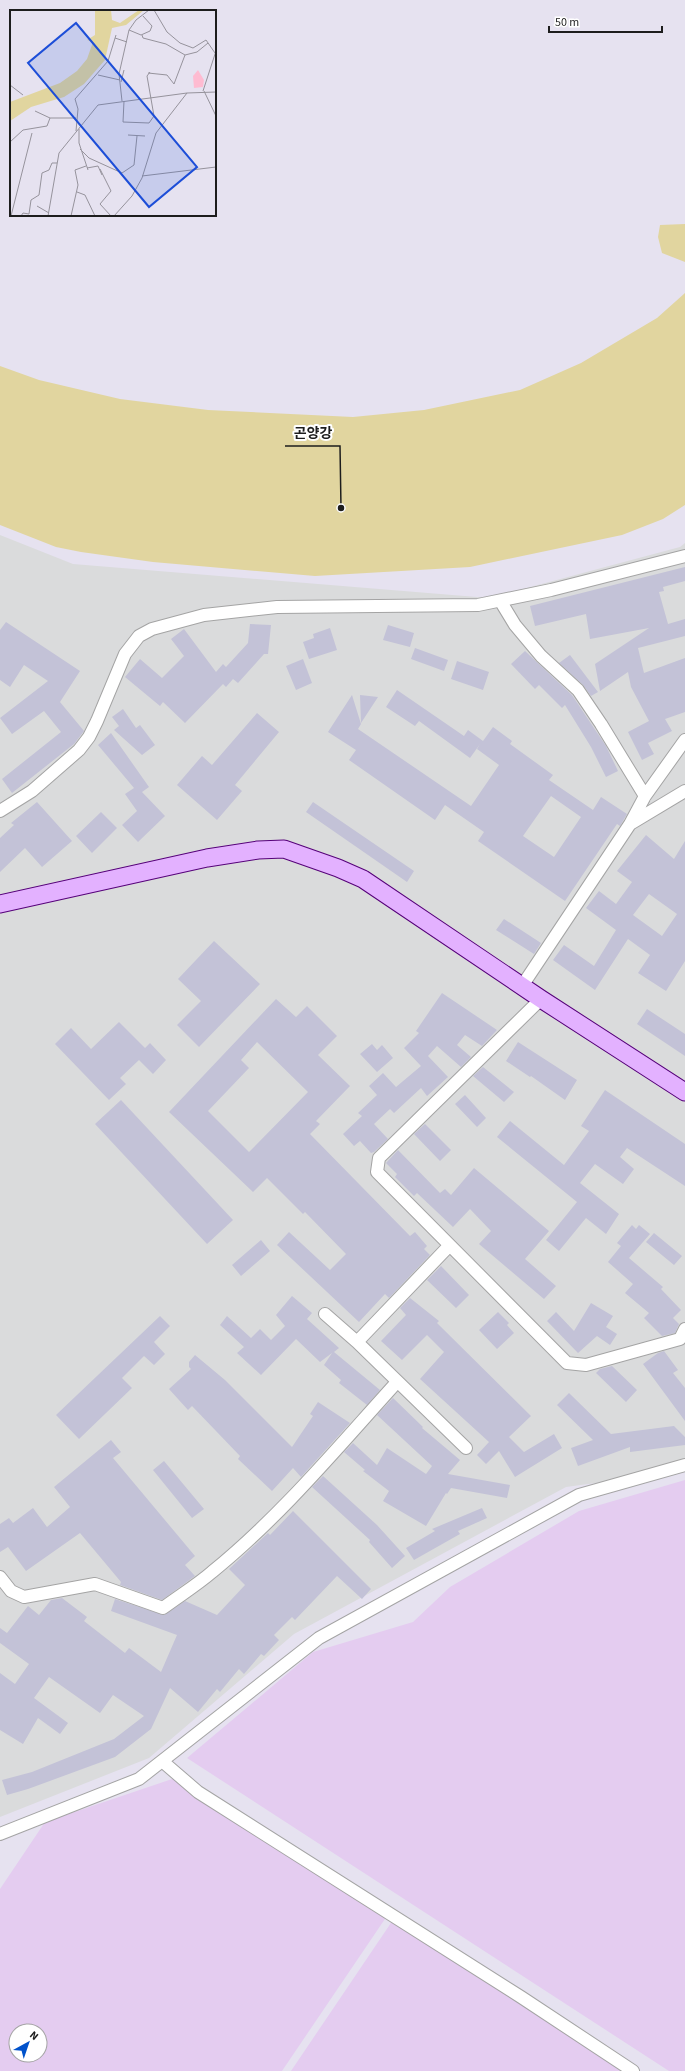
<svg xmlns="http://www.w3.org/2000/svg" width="685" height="2071" font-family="'Source Sans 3','Noto Sans KR',sans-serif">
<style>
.residential{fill:#dadbdc}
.farmland{fill:#e4ccf0;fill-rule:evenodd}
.water{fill:#e1d59f}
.building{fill:#c3c2d7;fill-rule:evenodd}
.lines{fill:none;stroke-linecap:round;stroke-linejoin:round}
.street-casing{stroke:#a4a4a4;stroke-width:14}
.secondary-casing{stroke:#550079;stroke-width:19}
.street{stroke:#fff;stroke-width:12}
.secondary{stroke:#e3b1ff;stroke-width:17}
.inset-road{fill:none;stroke:#96939c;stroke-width:1}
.view{fill:#1d4ed8;fill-opacity:0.15;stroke:#1d4ed8;stroke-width:2}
.inset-edge{fill:none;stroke:#1d1d1d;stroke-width:2}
.leader{fill:none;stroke:#1d1d1d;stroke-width:1.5}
.callout-dot{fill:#1d1d1d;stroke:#fff;stroke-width:1.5}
.callout-label{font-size:14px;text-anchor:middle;font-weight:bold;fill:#1d1d1d;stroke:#fff;stroke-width:4;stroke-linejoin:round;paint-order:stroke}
</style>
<rect width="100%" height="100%" fill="#e6e2f0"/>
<path class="residential" d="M0,535L73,564L489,598L680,547L685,543V1471L566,1487L294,1634L149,1758L0,1817Z"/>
<path class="farmland" d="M685,1480V2071H669L187,1758L313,1652L413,1622L450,1587L579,1511Z
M178,1777L389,1913L282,2071H0V1889L45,1822ZM16,2031H40V2055H16Z
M397,1914L640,2071H291Z"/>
<path class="water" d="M685,224V262L662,253L658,237L660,225Z
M685,293V505L663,519L622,535L470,567L315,576L153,562L81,552L56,547L0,525V366L39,380L120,399L208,410L353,417L424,410L520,390L581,363L657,318Z"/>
<path class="building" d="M685,567V581L663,587L664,591L659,592L668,624L685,619V636L638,648L644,673L685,658V712L665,719L672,731L648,743L654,754L642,760L628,732L649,721L631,687L628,672L600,691L595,664L649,628L590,639L586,614L535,626L530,606Z
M6,622L80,671L60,702L84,731L74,744L12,793L2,779L61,732L44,711L12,734L0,718L48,681L24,665L10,687L0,680V630Z
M250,624L271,625L268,654H264L238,683L233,679L226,687L223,684L185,723L163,702L160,706L125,677L140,659L162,678L184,656L171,639L184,629L216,672L223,664L226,667L248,643Z
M388,625L414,633L410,647L383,640Z
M330,628L337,650L309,659L303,642L314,638L313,634Z
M415,648L448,660L444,671L411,659Z
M525,651L572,695L606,746L618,771L606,777L591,747L565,705L562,708L539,685L535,689L511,664Z
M570,655L598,692L591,696L583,685L559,663Z
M303,659L312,683L296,690L286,666Z
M457,661L489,672L483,690L451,679Z
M397,690L464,736L468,730L483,741L493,727L512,741L510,744L553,775L549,780L593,810L601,797L627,814L620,826L617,824L565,901L478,841L484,832L445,805L435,820L349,760L356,750L328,732L352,695L361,724L358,729L471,806L499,765L477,749L480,744L470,758L419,721L415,726L386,707ZM551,796L581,817L554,857L523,836Z
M360,695L378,697L361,723Z
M123,709L136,728L140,725L155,745L142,755L114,730L119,726L112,717Z
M257,713L279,732L235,785L242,791L217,820L177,785L202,756L212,765Z
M111,733L149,787L142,792L165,816L138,842L122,825L137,811L125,794L134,788L98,745Z
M37,802L72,841L42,867L25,848L0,872V838L14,825L11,823Z
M313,802L414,871L407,882L306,812Z
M101,812L117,828L92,853L76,836Z
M646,835L674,859L685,841V961L666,991L638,973L650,955L628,939L595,990L553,960L564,945L594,966L616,930L586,908L599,891L616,904L632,882L617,871ZM649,894L677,914L662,936L633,915Z
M504,919L541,943L534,954L496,930Z
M214,941L260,984L199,1047L177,1025L201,1001L178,979Z
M442,993L497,1030L482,1046L465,1035L457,1045L471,1057L461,1067L437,1046L428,1056L448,1077L427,1096L421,1088L394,1113L390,1109L374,1124L388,1139L374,1152L371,1153L360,1141L354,1146L343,1134L362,1116L358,1113L377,1095L369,1086L383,1073L396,1087L421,1066L404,1048L419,1033L416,1031Z
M276,999L296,1017L307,1006L337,1036L318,1055L350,1086L316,1121L320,1124L310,1134L410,1236L415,1232L427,1246L424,1249L430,1255L389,1298L385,1294L359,1322L277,1245L289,1232L330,1270L346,1254L305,1212L303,1214L267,1178L253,1192L169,1112ZM257,1042L308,1092L249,1152L208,1111L249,1068L241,1060Z
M647,1009L685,1034V1056L637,1024Z
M119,1022L145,1048L150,1043L166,1060L153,1074L139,1060L120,1078L126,1084L109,1100L55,1044L71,1028L91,1049Z
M518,1042L577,1080L565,1100L531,1076L530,1077L506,1061Z
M372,1044L377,1050L382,1045L393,1058L377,1072L360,1054Z
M483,1067L514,1092L504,1102L473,1076Z
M605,1090L685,1144V1186L627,1148L620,1157L634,1169L623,1184L595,1164L580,1183L619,1214L606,1234L586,1218L559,1251L546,1240L577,1202L497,1137L510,1121L564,1165L589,1131L581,1126Z
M465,1095L486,1118L477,1127L455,1104Z
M121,1100L233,1220L207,1244L95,1124Z
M425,1124L451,1150L440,1161L414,1134Z
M398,1150L440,1193L445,1189L451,1195L474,1168L549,1231L525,1259L556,1286L544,1299L479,1244L491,1231L470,1209L453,1227L417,1193L414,1196L395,1177L397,1174L386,1163Z
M632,1225L636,1229L639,1225L650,1234L629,1258L663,1287L661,1289L681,1310L673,1318L679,1324L675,1333L662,1336L644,1318L649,1313L625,1293L633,1284L608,1262L621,1246L617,1243Z
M654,1233L682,1256L674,1265L646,1242Z
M261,1240L270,1251L241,1276L232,1265Z
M441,1266L469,1295L456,1308L427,1280Z
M292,1296L312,1313L307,1319L339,1348L334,1352L380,1390L367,1405L339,1383L341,1380L324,1365L332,1353L320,1362L296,1339L261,1375L237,1353L244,1347L220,1325L227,1316L251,1338L260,1329L271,1340L285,1326L276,1315Z
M410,1298L439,1321L437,1323L531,1416L509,1437L524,1452L554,1434L562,1448L515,1477L499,1451L486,1464L477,1455L489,1442L420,1379L444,1352L427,1335L402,1360L381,1341L406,1315L400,1308Z
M591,1303L613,1316L606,1327L617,1334L610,1345L597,1336L578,1353L547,1321L556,1312L574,1331Z
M498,1312L509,1323L507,1325L514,1333L497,1349L479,1330Z
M160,1316L170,1326L154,1342L165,1354L154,1365L144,1356L122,1378L132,1388L79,1439L56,1415Z
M664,1351L678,1370L673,1373L685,1388V1421L643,1364L658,1353Z
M195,1355L225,1380L292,1447L313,1416L310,1414L318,1402L350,1423L301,1477L293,1468L272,1491L238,1459L240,1456L192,1406L188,1410L169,1389L191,1369L189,1367V1362Z
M612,1366L637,1390L626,1402L596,1373L600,1369Z
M569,1393L611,1434L674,1426L685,1437V1445L630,1452V1447L578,1466L571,1448L593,1440L557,1405Z
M393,1398L423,1427L422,1428L460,1460L448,1474L510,1485L507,1498L451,1488L447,1494L446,1493L426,1526L383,1501L389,1491L363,1471L365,1470L344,1452L353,1443L377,1465L387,1448L426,1474L432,1466L377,1415Z
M111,1440L121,1452L113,1458L195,1556L185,1565L195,1576L162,1600L120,1585L121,1582L80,1533L26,1571L8,1547L0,1552V1524L9,1518L13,1523L33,1508L47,1527L70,1507L54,1487Z
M164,1461L204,1509L192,1518L153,1470Z
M323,1476L377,1525L405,1556L392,1568L369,1542L370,1540L312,1487Z
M482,1508L487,1518L458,1531L460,1534L414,1560L406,1548L435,1531L432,1529Z
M293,1511L371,1589L362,1599L337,1576L295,1620L292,1617L274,1635L279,1640L264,1656L261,1654L244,1674L239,1669L220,1692L217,1689L198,1712L170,1688L151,1729L115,1757L28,1789L7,1795L2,1780L32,1772L114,1739L144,1716L113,1695L100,1713L49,1677L34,1698L68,1723L60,1734L38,1718L23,1744L0,1730V1673L15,1684L29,1664L0,1643V1628L7,1633L28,1606L39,1615L51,1600L62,1598L87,1617L84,1621L125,1653L129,1648L161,1672L177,1635L111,1611L115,1599L164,1615L185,1601L217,1615L245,1585L229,1569L268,1533L270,1535Z"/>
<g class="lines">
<g class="street-casing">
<path id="street" d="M501,602L515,625L541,656L578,690L601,724L645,796
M0,811L32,791L79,750L89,737L97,721L125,654L139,636L152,629L204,615L277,607L478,605L551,590L685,556
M630,824L685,791
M522,986L630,824L645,796L685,740
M541,999L379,1158L377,1172L567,1363L586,1365L680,1339L685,1329
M325,1314L357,1342L466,1448
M357,1342L449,1246
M0,1577L11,1591L24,1597L95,1584L163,1608C179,1596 197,1585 212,1572C281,1516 338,1447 397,1382
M162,1761L198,1792L521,1997L633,2071
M0,1834L139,1779L319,1638L579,1495L685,1465"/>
</g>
<g class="secondary-casing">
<path id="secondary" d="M0,904L207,858L258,850L284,849L338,868L363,879L541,999L685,1092"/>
</g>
<use href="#street" class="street"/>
<use href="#secondary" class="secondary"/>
</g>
<g transform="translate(10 10)">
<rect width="206" height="206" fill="#e6e2f0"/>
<path d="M188,60L194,70L193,77L184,78L183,66Z" fill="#febbd1"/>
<path d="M85,0H101L102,10L110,13L129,0H134L116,15L102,18L95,50L74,74L54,87L21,97L0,111V92L50,73L67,61L77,49L83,32L77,30L85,25Z" fill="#e1d59f"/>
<path class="inset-road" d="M144,0L157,22L170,33L183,38L196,30L205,43M119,20L131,25L140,21L142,16L133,6M132,25L133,28L156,34L175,45L164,74L157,65L138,63M105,28L117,32M175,45L187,42L198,33M88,65L110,70M111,72L114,60M0,75L13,85M193,81L206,41M194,81L206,106M112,91L109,64L119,20L126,10L139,0M114,91L113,112L139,113L144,106L137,66L140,62M25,101L40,108H66M69,119V133L78,160M66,121L68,99L65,89L98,51L106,25M118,125L135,126M0,132L13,120L37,116L40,108M70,139L79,148L112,163L124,155L127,126M77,158L88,156L92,165M90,159L101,181L90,194L101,206M132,166L206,157M67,182L75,185L85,206M27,196L39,203M1,206L22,123M11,206L13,203L19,204L21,190L29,185L32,163L39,160L42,153H47M38,206L49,143L88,95L177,83L206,82M61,206L68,175L65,160L76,156M104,206L122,186L132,168L146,123L177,83"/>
<path class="view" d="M66,13L187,157L139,197L18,53Z"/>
<rect width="206" height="206" class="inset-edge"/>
</g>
<path class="leader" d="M341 508L340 446H285"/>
<circle class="callout-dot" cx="341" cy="508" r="4"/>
<g class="callout-label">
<text x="313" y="438">곤양강</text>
</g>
<g transform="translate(28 2043) rotate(40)"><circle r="19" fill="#ffffff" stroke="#a5a5a5"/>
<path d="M0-3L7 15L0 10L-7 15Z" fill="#0052cb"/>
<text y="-6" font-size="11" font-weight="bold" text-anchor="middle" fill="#1d1d1d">N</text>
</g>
<path d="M549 26v6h113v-6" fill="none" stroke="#1d1d1d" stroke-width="2"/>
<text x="555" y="26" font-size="12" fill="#1d1d1d" stroke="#ffffff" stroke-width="3" paint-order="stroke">50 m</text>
</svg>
